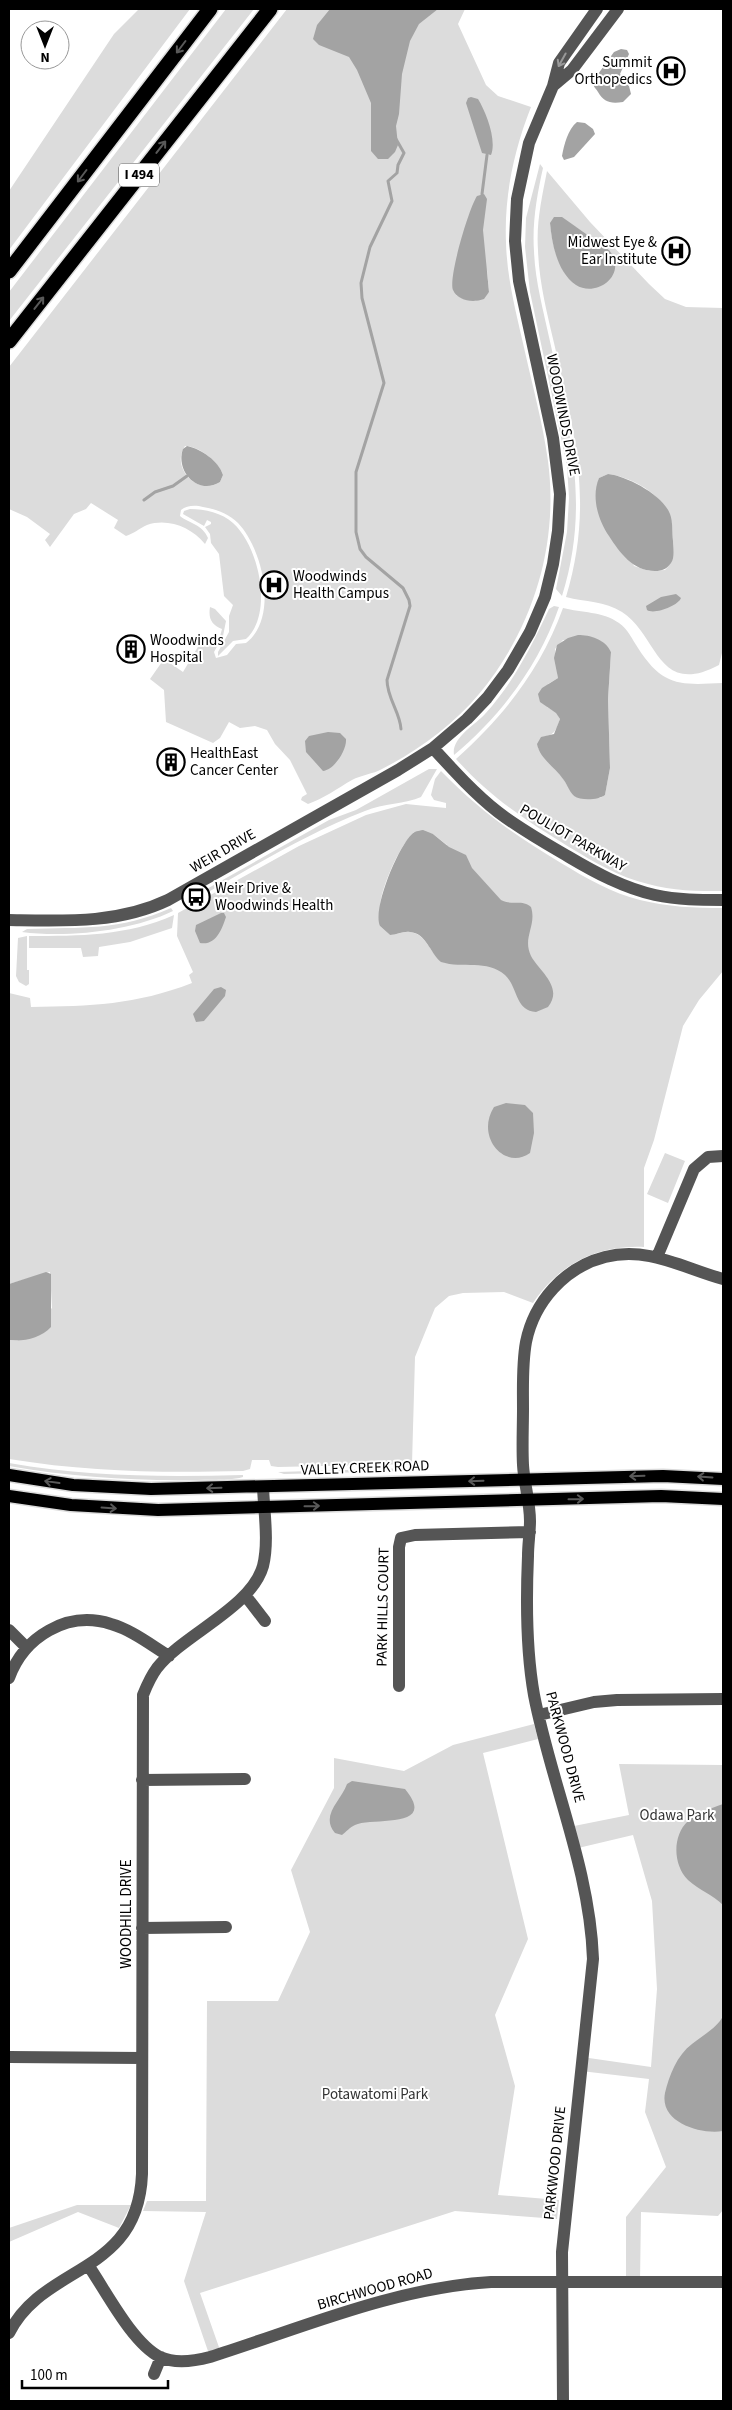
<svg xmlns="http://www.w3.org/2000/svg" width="732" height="2410" font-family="'Source Sans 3',sans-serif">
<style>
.green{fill:#dcdcdc;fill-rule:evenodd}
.water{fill:#a3a3a3}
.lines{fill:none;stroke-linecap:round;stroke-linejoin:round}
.stream{stroke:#a3a3a3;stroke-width:3}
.major-casing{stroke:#dbdbdb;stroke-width:15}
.highway-casing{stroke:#dbdbdb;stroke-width:18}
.minor{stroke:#555;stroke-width:12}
.major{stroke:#000;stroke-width:12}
.highway{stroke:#000;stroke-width:15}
.oneway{stroke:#595959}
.oneway2{stroke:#999}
.labels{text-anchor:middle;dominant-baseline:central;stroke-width:4;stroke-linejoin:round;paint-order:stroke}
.shield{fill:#fff;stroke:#4c4c4c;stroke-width:1}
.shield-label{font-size:14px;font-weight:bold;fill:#000}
.poi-label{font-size:15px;fill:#000;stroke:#fff;text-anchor:start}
.street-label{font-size:15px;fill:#000;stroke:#fff}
.park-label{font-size:15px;fill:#333;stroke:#fff}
</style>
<rect width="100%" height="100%" fill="#fff"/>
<path class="green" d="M139,9H190L9,250V191L114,34Z
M226,9H254L9,321V292Z
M287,9H465L458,24L486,85L498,96L531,107C514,150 504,196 506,243C507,280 517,316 525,352C533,388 543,424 548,461C559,545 533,629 479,694C453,725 419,750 382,769C373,774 361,775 352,780C338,788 323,799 308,804L301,800L302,797L307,794L290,760L275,744L267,730L255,726L240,728L229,722L220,738L213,743L166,722L164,690L150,679L164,659L183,672L202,640L209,638L219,640L222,629C212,625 208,619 210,607L215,609L226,621L223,636L214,652L216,658L227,655L236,644L246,643C279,618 263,549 238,523C229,514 216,509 203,507C196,505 187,505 181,510L180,516C190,524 202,524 208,538L205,544C191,527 168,518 147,525C140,528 133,534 126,536L114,528L118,520L91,503L86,509L74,514L50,547L45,540L50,534L27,517L9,509V367ZM487,270L489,292L475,301L463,299L456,295ZM185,446C199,446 219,462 223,475L220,482C198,497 170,467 185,446Z
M540,164L543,168C537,195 532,223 534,251C535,280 543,309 549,337C569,428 591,503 562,596L556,589L567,532L569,498L567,466L530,292L525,247L526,218Z
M547,171L590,222L649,284L665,299L686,307L723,308V649L719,665C657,698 658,635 622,612C605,601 585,602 566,597C594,504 575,434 554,343C547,313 539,282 538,250C536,223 542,197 547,171ZM550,223L576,227L609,250L606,283C565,301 553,253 550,223ZM608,474C632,477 665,495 671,521C673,527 672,535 673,541C673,552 674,562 665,570L649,571L634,566L596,493L599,478Z
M190,509C205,509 222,513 233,523C259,546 274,614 246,639L233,641L218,656V652L229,632V616L233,605L224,596L219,554L211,543L210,534L205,527L211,524V522L207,520L204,526L183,514L184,511Z
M554,606L559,607C539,665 501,716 454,755C451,738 475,725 485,714C514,682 531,647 549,609Z
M563,608C582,613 602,611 619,623C628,629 632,639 638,648C663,687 680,685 723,683V891C698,891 672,891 648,884C619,877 594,862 569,847C525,820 490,797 456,759C504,716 541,669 563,608ZM563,640L601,641L611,652L608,699L610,768L605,795L600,798H582L574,796L562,777L538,748L543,737C555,735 556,730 560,719L556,712L547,707L548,684L558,678L555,649Z
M429,769H437L421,797C406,804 383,803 365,811C306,834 252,867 198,898L196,895L329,820L356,810Z
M441,771C480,811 514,835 561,863C586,878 612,893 640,900C668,907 695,908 723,908V971L699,1000L683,1026L654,1140L644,1168V1247C597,1245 559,1264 533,1303L504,1292L463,1293L449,1296L435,1308L415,1357L412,1464L278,1467L271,1466L269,1460H252L250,1469L243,1471C161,1473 89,1472 9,1459V1340L17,1341L52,1308L50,1272L9,1284V993L30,998L31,1007C91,1006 135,1005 192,983L189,975L193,972L177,936L178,913L299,846L366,815L406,804L446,808V803L434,800L431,795L435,779ZM414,832L433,834L447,845V963C430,959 429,934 410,932C404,931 397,935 390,935L380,926C380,917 379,907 381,899C385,880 400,845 414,832Z
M171,908L173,911C132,931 67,938 22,932L27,929C82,927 119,931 171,908Z
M174,915L172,928L130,942L99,947L98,956L83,957L81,948H29V936C80,936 127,936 174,915Z
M27,936V970H29V984L26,986L19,982L16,976L18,938Z
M665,1153L685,1161L668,1203L647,1194Z
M9,1463C87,1477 164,1477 243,1475V1477C229,1481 211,1479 197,1480C134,1481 71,1477 9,1466Z
M412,1468V1471L284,1474L278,1472Z
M534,1724L538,1739L483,1753L528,1939L495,2015L515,2086L498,2195L559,2200L557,2219L455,2211L200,2293L221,2353L210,2357L184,2281L206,2212L143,2211L147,2201H206L207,2001H278L310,1932L291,1870L334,1788V1758L404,1771L453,1745Z
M619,1764L723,1765V2210L718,2216L641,2212L640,2282H626V2217L666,2167L645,2112L649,2079L581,2071L582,2057L651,2067L657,1989L652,1901L633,1835L574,1849L569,1827L629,1815Z
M77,2205H131L119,2228L78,2212L9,2242V2228Z"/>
<path class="water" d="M330,9H438L419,24L410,41L402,74L399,114L396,126L398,145L395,152L388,159H378L371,151V103L357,70L349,57L319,45L313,39L317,25Z
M621,49L627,50L629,54L620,74L629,86L631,94L623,102C610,104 604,102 598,92C595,87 593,87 593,81L614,52Z
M471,97L478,99C486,112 497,140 491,155L482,153L466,103L468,98Z
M577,122L585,123L593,129L595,134L574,157L564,160L562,156C564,145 568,129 577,122Z
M484,194L487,199L483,230L489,292L484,299C473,303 458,301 453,290C448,278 469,208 477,196Z
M554,217H562L609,250C629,275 596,298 576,285C557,272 552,244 550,223Z
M187,446C201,449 219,461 223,475L220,482C198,496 175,471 183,449Z
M608,474C627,476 663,495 670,514C673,522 672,532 673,541C673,548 675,557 671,563C667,569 662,571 655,571C633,571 620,553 609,536C598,520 591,497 599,478Z
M676,594L681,598C678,606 654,615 647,610L646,606L661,597Z
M578,635C590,635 605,639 611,652L608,699L610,768L605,795C599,800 581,801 574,796C569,791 567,784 563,779C555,767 540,759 537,744L541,737L554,734L560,719L556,713L540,702L538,694L542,688L558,678L554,658L557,645L568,638Z
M328,732L340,733L346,739C347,750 334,770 323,771L306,752L305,741L309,736Z
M423,830L433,834L449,847L466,855L472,868L501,900C511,906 523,899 531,907C537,926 522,937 531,956C539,971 564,987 548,1007L536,1012C515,1011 518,987 505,975C487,959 463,969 441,962C430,953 426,933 410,932C403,931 397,935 390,935L380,926C372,909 398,847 412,834C415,831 418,831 423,830Z
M221,913H224L226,917C222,929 216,946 200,943L195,931L196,925Z
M221,987L226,990L225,996L204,1021L196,1022L193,1014L214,989Z
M506,1103L525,1105L533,1113L534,1133L530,1153C505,1171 475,1137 494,1107Z
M46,1272L51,1274V1327C41,1338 23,1342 9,1340V1284Z
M352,1781L405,1789C439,1830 372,1817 355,1825C350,1827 346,1832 342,1835L335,1833C320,1815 341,1801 347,1784Z
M723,1804V1905C713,1895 699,1890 688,1880C673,1865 672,1836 688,1821C697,1813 712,1808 723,1804Z
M723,2016V2131C702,2135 659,2123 665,2093C669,2076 677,2055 692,2044C703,2035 717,2028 723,2016Z"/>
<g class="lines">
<path class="stream" d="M396,139L404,153L398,165L397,173L388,181L392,201L370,247L361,283L362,298L384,383L356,472V532L360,549L366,557L403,588L409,600L410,606L387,680C387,698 400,712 401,729
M482,194L487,155
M144,500L155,492L173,486L187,476"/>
<g class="major-casing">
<path id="major" d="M9,1475L73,1485L151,1489L663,1476L723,1479
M9,1496L71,1505L158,1510L661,1496L723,1499"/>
</g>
<g class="highway-casing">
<path id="highway" d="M9,271L210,9
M9,341L270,9"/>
</g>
<path class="minor" d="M553,86L572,70L618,9
M433,748C454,771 474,793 498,812C520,829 545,843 569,857C596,873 624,888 655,895C678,900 700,900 723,900
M9,920C63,921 118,924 168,900L398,770L433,748L467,719L487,698L508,670L530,632L545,597L553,564L558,531L560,494L553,438L519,281L515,241L517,199L529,143L553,86L559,63L597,9
M657,1257L694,1169L708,1157L723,1156
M245,1595L265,1621
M9,1630L26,1647
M9,1678C24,1637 67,1610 111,1624C132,1630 151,1645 169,1656
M399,1686V1547L401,1538L415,1535L530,1532
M539,1715L594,1702L617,1700L723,1699
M142,1780L245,1779
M142,1928L226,1927
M9,2057L142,2058
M88,2265C106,2291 132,2343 160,2357C175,2364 195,2361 210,2357C302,2328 393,2288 491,2282H723
M9,2333C44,2263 138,2276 142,2174L143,1695C147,1685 151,1676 157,1668C184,1634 251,1608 263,1566C269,1542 264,1512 263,1487
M154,2374L161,2357
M563,2401L562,2252L593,1959C590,1869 551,1783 534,1695C526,1650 526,1602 528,1556C528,1544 530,1533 530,1521C530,1502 524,1483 523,1465C522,1446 523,1427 523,1408C523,1386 522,1364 526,1342C534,1302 565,1267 605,1257C648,1246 683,1268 723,1279"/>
<use href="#major" class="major"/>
<use href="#highway" class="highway"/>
</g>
<defs><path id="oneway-shaft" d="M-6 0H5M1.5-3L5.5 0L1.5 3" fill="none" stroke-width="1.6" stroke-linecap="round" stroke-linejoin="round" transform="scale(1.25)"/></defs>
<g class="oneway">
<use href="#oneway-shaft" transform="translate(181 47) rotate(127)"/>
<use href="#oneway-shaft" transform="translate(161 147) rotate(-52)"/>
<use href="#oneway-shaft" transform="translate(82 176) rotate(127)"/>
<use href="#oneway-shaft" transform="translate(39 303) rotate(-52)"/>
<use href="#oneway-shaft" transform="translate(637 1476) rotate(178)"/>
<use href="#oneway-shaft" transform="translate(705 1477) rotate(-176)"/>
<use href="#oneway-shaft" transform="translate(476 1481) rotate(178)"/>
<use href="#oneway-shaft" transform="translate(52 1482) rotate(-172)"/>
<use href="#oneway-shaft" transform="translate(214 1488) rotate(178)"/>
<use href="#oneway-shaft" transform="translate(576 1499) rotate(-1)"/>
<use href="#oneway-shaft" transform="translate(312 1506) rotate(-1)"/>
<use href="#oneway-shaft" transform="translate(109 1508) rotate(4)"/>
</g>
<use class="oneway2" href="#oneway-shaft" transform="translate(562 60) rotate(119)"/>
<defs>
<g id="hospital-ring" transform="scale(1.4375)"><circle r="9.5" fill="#fff" stroke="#000" stroke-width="1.5"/><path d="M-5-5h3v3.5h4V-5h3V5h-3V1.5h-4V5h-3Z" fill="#000"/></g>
<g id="building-ring" transform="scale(1.4375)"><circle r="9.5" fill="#fff" stroke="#000" stroke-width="1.5"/><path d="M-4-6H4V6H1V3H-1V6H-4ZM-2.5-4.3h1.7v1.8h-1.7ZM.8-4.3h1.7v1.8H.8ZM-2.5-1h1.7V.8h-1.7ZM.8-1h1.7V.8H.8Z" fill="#000"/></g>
<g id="bus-ring" transform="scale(1.4375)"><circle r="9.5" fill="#fff" stroke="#000" stroke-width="1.5"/><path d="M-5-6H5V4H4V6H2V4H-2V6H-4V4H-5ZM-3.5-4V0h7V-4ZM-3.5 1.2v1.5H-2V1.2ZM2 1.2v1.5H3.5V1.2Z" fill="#000"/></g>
</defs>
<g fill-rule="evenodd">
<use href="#hospital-ring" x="671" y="71"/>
<use href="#hospital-ring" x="676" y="251"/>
<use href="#hospital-ring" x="274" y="585"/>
<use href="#building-ring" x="131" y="649"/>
<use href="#building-ring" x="171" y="762"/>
<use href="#bus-ring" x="196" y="897"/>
</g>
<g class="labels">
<rect class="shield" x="119" y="163.5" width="40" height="23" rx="4"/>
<g class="shield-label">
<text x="139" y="175">I 494</text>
</g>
<g class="poi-label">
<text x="652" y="62" text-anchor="end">Summit<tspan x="652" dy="17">Orthopedics</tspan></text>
<text x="657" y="242" text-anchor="end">Midwest Eye &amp;<tspan x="657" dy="17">Ear Institute</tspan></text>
<text x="293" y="576">Woodwinds<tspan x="293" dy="17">Health Campus</tspan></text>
<text x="150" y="640">Woodwinds<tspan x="150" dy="17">Hospital</tspan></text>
<text x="190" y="753">HealthEast<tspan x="190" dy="17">Cancer Center</tspan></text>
<text x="215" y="888">Weir Drive &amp;<tspan x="215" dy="17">Woodwinds Health</tspan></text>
</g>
<g class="street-label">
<text transform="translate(563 415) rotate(79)">WOODWINDS DRIVE</text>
<text transform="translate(573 838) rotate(30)">POULIOT PARKWAY</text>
<text transform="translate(223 851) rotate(-30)">WEIR DRIVE</text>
<text transform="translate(365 1468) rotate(-2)">VALLEY CREEK ROAD</text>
<text transform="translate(383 1607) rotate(-89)">PARK HILLS COURT</text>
<text transform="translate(565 1747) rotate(75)">PARKWOOD DRIVE</text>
<text transform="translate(126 1914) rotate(-90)">WOODHILL DRIVE</text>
<text transform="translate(555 2163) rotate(-84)">PARKWOOD DRIVE</text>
<text transform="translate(375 2289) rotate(-16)">BIRCHWOOD ROAD</text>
</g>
<g class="park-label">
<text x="677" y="1815">Odawa Park</text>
<text x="375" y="2094">Potawatomi Park</text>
</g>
</g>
<rect width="732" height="2410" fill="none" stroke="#000000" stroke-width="20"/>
<g transform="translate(45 45) rotate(180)"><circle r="24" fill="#ffffff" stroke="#999999"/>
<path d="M0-4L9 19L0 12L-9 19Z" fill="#000000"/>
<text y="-8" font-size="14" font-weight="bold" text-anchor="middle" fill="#000000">N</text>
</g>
<path d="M22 2380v8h146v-8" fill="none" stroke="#000000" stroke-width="2.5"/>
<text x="30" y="2380" font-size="15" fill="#000000" stroke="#ffffff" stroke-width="4" paint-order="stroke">100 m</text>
</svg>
